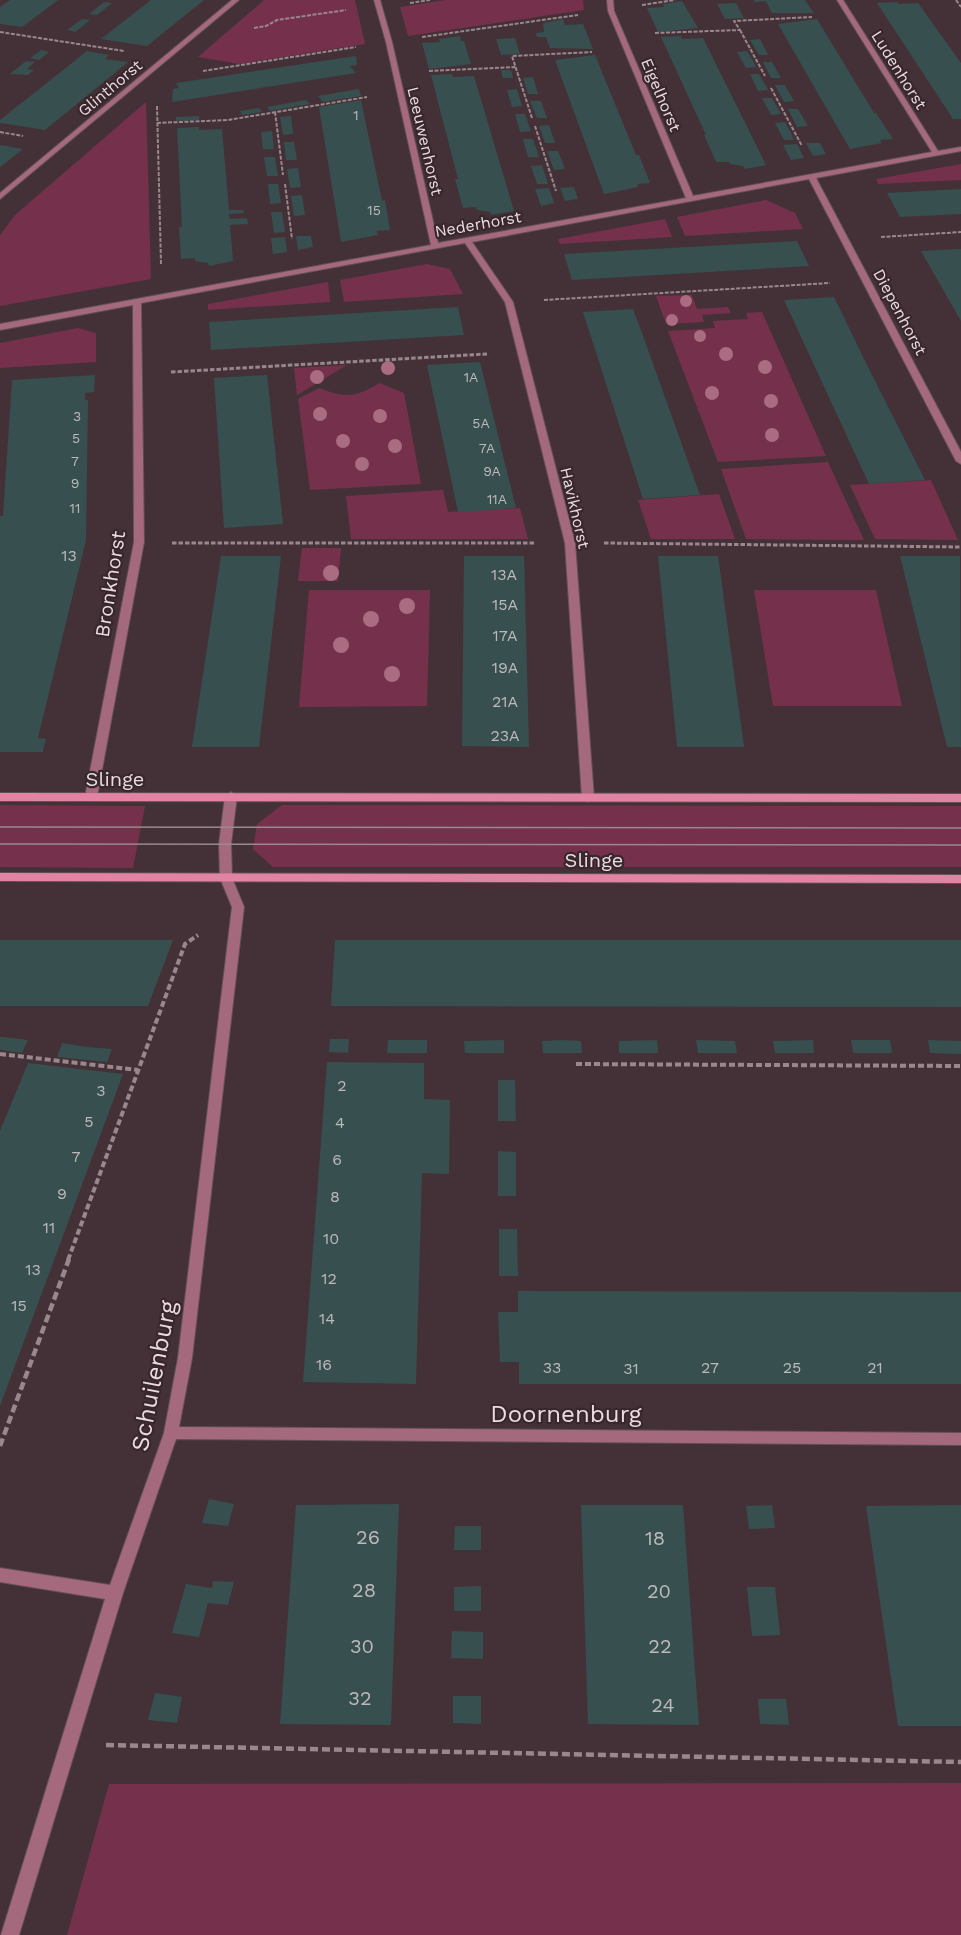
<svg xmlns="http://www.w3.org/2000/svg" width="961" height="1935" font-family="'Work Sans',sans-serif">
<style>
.green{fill:#75314b}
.building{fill:#374f4f}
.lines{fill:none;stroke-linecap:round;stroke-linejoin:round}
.minor-casing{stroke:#625055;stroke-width:2}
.secondary-casing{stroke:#625055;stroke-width:2}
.path-far3{stroke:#98888d;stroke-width:2;stroke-dasharray:4 1.5;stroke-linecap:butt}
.path-far2{stroke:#98888d;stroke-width:3;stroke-dasharray:4.5 2;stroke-linecap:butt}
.path-far1{stroke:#98888d;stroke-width:4;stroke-dasharray:6 3;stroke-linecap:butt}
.path{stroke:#98888d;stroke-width:4.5;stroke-dasharray:8 4;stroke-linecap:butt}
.minor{fill:#a5697d;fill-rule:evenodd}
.secondary{fill:#e283a4;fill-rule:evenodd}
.tram{stroke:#99898e;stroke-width:1.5}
.tree{fill:#aa6c81}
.labels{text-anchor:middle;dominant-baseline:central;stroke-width:4.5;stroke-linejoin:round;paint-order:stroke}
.far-number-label{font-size:14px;fill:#bcb9bb}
.far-street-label{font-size:16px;fill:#e8dcdf;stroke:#39272d}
.number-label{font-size:16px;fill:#bcb9bb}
.street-label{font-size:20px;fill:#e8dcdf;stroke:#39272d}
.near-number-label{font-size:20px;fill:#bcb9bb}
.near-street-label{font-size:24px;fill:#e8dcdf;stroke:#39272d}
</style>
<rect width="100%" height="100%" fill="#443137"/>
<path class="green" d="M264,0H355L365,44L239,64L198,57Z
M445,0H583L584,10L408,36L400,7Z
M146,102L151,279L0,306V235L15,215Z
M961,164V180L878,184L876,179Z
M766,200L795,213L803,229L685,236L677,217Z
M665,219L672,237L560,244L558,239Z
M427,264L450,269L463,294L344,302L340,280Z
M328,282L330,302L208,310V304Z
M692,295L697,309L728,307L731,313L702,315L704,322L666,324L656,296Z
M762,312L826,456L718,462L668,331L715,328L713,321L748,319L746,313Z
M78,328L96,333V362L0,368V343Z
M347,365L297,395L294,368Z
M379,383L404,393L421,484L310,490L298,399L319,388C345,398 356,398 379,383Z
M828,462L864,540L746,539L721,469Z
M931,480L958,540L875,539L850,485Z
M443,490L448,512L520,508L528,539H351L346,496Z
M719,494L735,539H651L638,500Z
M302,548H341L338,581H298Z
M309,590H430L427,706L299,707Z
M754,590H876L902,706H773Z
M0,805L145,806L133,868L0,867Z
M282,805L961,806V867H273L253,849L257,824Z
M961,1783V1935H67L109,1784Z"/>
<path class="building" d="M10,0H58L22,27L0,24V7Z
M151,0H204L147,46L101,39Z
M754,0H805L814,13H772L766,1L755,2Z
M682,1L698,28L658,32L647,8L664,7L663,4Z
M104,2L112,3L97,15L89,14Z
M897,2L899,4L918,3L961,63V119H953L877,3Z
M736,3L744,18L725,19L717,4Z
M82,19L90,20L75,32L67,30Z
M563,19L565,25L583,24L593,49L550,48L546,37H537L536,33L544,32L543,23Z
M817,19L874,113H876L893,139L880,140L882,143L850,149L778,24Z
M460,36L461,41H464L471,64L429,69L422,43L440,42L439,39Z
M681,36L682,39L703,38L766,165L745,169L743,166L730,164L729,162H716L704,135H706L661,37Z
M515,38L520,54L501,55L496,39Z
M760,39L768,55H759L750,40Z
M41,50L49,52L39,60L30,58Z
M87,51L109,55L105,59L128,62L45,130L0,123V120Z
M747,51L752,59L756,67L746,68L737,52Z
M595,55L636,155H639L650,183L637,184L638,187L604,194L555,60Z
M356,56L357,65L350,66L356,73L172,102L173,89L179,88L176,83Z
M26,61L35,62L27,69L34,70L28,75L10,74Z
M763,62H772L781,78H771Z
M501,70H511L513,78H503Z
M452,74L453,77L474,76L514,211L491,215L490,212L477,210L476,207L463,208L455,179H458L431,75Z
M750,74H759L768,90L758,91Z
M533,77L538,94H528L523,78Z
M775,85H785L794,101L784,102Z
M359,89L361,96L323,102L318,96Z
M517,89L522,106L512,107L507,90Z
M762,98H772L781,114L771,115Z
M306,100L310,104L270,111L267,107Z
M361,100L382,201L385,200L390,230L377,231L378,235L341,242L319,107Z
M530,101H541L547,118H537Z
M259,108L262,112L242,115L240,111Z
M788,109H798L808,126L797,127Z
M515,114H525L531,131L520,132Z
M199,116V120L176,121V117Z
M291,116L293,134L283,135L280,117Z
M785,122L790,131L794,140H784L775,123Z
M549,125L555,143H545L539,126Z
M199,127V130L222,129L229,210H243L244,213L229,214L230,219L247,218L248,224L230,225L233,261L209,266L208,263L195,261V258L181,259L179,227H182L177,128Z
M272,131L274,149H263L261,132Z
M523,139H533L539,157H528Z
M284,142H294L297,160H286Z
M806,143H820L826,154L813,156Z
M797,144L804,158L791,160L783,145Z
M0,145L23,149L0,167Z
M547,151H558L565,169L554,170Z
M264,157H275L278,176H267Z
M542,165L548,184H537L531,166Z
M298,168L301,187L290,188L287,169Z
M268,184H278L281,203L270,204Z
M574,187L578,199L565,201L560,188Z
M549,188L554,203L541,206L535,189Z
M961,189V214L900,217L887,193Z
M302,195L305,215L294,216L291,196Z
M271,212H282L285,232L274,233Z
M296,236H311L313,247L298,250Z
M285,237L287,252L273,254L271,238Z
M797,241L809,266L572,280L564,254Z
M961,249V321L921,251Z
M834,297L865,361L925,480L869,484L784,300Z
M458,307L464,335L211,350L209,322Z
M633,309L642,333L700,495L643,499L583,312Z
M480,362L516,508L458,512L427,365Z
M95,375L94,392L85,393V400H88L86,540L38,738L46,739L43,750V752H0V516H3L12,380Z
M267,375L283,524L224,528L214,378Z
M221,556H281L259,747H192Z
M464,556H524L529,747L462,746Z
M658,556H718L744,747H677Z
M900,556H960L961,747H947Z
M0,940H173L148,1006H0Z
M335,940H961V1007L331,1006Z
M0,1037H3L28,1040L22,1053L0,1050Z
M330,1039H349L348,1053L329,1052Z
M388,1040H427V1053H387Z
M504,1040V1053H465L464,1041Z
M562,1040L581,1041L582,1053H543L542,1041Z
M657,1040L658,1053H619V1041Z
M696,1040L735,1041L737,1053H698Z
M813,1040L814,1053H775L773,1041Z
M851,1040H890L892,1053H853Z
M928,1040L961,1041V1054L930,1053Z
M62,1043L87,1047L112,1049L107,1062L57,1057Z
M327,1062L424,1063V1099L450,1100L449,1174L422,1173L416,1384L303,1382Z
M28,1063L123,1074L0,1406V1131Z
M498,1080H515L516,1121H498Z
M498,1151L516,1152V1196H498Z
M499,1229H517L518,1276H499Z
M518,1291L961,1292V1384H519V1362H500L498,1312H518Z
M209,1499L234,1504L228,1526L202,1523Z
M399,1504L391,1725L280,1724L296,1505Z
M581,1505H683L699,1725L588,1724Z
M772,1505L775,1528L749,1529L746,1506Z
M961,1505V1726H898L866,1506Z
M455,1526H481V1550H454Z
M213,1581L234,1582L228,1605L208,1603L199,1637L172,1633L186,1584L212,1588Z
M481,1586V1611H454V1587Z
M747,1587H775L780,1635L752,1636Z
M452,1631L483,1632V1659L451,1658Z
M155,1693L182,1697L177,1723L148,1720Z
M453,1696H481V1724L453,1723Z
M758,1699H786L789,1725L760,1724Z"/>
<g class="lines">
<g class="minor-casing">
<path id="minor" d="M232,0H239L0,199V193Z
M374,0H380L392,42L438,243L686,198L608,11L607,0H613L614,11L693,196L932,152L837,0H843L938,151L961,147V151L816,178L961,452V464L956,461L809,179L472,242L513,302L575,543L594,798L588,802L582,798L565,543L505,302L465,243L141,303L144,542L97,797L95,800H87L85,797L134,542L133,305L0,330V324L431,245L386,42Z
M231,792L237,796L231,844L232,878L244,907L192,1358L179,1427L961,1433V1445L176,1439L123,1593L19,1935H1L105,1599L0,1582V1568L110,1585L164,1433L178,1358L232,907L220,878L219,844L225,796Z"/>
</g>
<g class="secondary-casing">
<path id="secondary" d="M0,793L961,794V802L0,801Z
M0,873L961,875V883L0,881Z"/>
</g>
<path class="path-far3" d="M956,0L961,7
M410,3L430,0
M642,5L675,0
M254,28L266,26L277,20L346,10
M740,30L765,76
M0,32L124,51
M655,33L740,30L734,21L812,17
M422,37L578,15
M203,71L356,47
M429,71L515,67
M771,88L802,146
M157,106L161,264
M275,112L283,175
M532,118L512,56L592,52
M157,123L228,120L367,97
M535,126L556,191
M0,132L23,136
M285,184L292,239
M881,237L961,232
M544,300L830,283"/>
<path class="path-far2" d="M171,372L487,354
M172,543H534
M604,543L961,547"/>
<path class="path-far1" d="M0,1054L138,1070
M576,1064L961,1066
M68,1260L185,944L198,935"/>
<path class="path" d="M0,1446L69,1259
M106,1745L961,1762"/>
<use href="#minor" class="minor"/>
<use href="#secondary" class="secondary"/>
<path class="tram" d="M0,827L961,828
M0,844L961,845"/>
</g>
<g class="tree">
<circle cx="686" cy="301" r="6"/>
<circle cx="672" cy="320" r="6"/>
<circle cx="700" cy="336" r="6"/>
<circle cx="726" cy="354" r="7"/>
<circle cx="765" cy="367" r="7"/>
<circle cx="388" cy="368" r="7"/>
<circle cx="317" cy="377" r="7"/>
<circle cx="712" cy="393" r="7"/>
<circle cx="771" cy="401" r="7"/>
<circle cx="320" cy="414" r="7"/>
<circle cx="380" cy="416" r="7"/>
<circle cx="772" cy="435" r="7"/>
<circle cx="343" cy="441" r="7"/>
<circle cx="395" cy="446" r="7"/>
<circle cx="362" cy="464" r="7"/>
<circle cx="331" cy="573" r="8"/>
<circle cx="407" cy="606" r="8"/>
<circle cx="371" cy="619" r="8"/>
<circle cx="341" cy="645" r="8"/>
<circle cx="392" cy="674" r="8"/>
</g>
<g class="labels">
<g class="far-number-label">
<text x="356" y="115">1</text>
<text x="374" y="210">15</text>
<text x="471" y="377">1A</text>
<text x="77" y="416">3</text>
<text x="481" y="423">5A</text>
<text x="76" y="438">5</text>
<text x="487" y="448">7A</text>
<text x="75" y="461">7</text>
<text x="492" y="471">9A</text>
<text x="75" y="483">9</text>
<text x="497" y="499">11A</text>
<text x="75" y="508">11</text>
</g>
<g class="far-street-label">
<text transform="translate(899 70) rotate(58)">Ludenhorst</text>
<text transform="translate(110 88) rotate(-40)">Glinthorst</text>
<text transform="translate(661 95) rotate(67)">Eigelhorst</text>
<text transform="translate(425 141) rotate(77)">Leeuwenhorst</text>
<text transform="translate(478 224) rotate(-10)">Nederhorst</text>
<text transform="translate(900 312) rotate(62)">Diepenhorst</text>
<text transform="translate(575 508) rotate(77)">Havikhorst</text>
</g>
<g class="number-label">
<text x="69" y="555">13</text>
<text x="504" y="574">13A</text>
<text x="505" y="604">15A</text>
<text x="505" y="635">17A</text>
<text x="505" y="667">19A</text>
<text x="505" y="701">21A</text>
<text x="505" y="735">23A</text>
<text x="342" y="1085">2</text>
<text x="101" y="1090">3</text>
<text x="89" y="1121">5</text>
<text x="340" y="1122">4</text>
<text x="76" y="1156">7</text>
<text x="337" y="1159">6</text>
<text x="62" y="1193">9</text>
<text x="335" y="1196">8</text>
<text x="49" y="1227">11</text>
<text x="331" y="1238">10</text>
<text x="33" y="1269">13</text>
<text x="329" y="1278">12</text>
<text x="19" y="1305">15</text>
<text x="327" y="1318">14</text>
<text x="324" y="1364">16</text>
<text x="552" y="1367">33</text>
<text x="710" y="1367">27</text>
<text x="792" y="1367">25</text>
<text x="875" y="1367">21</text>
<text x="631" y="1368">31</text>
</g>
<g class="street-label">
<text transform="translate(110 584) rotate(-81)">Bronkhorst</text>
<text x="115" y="779">Slinge</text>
<text x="594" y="860">Slinge</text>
</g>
<g class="near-number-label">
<text x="368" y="1537">26</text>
<text x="655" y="1538">18</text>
<text x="364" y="1590">28</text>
<text x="659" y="1591">20</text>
<text x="362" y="1646">30</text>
<text x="660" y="1646">22</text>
<text x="360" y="1698">32</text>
<text x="663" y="1705">24</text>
</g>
<g class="near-street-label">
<text transform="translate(154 1376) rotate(-79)">Schuilenburg</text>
<text x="566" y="1414">Doornenburg</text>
</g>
</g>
</svg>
